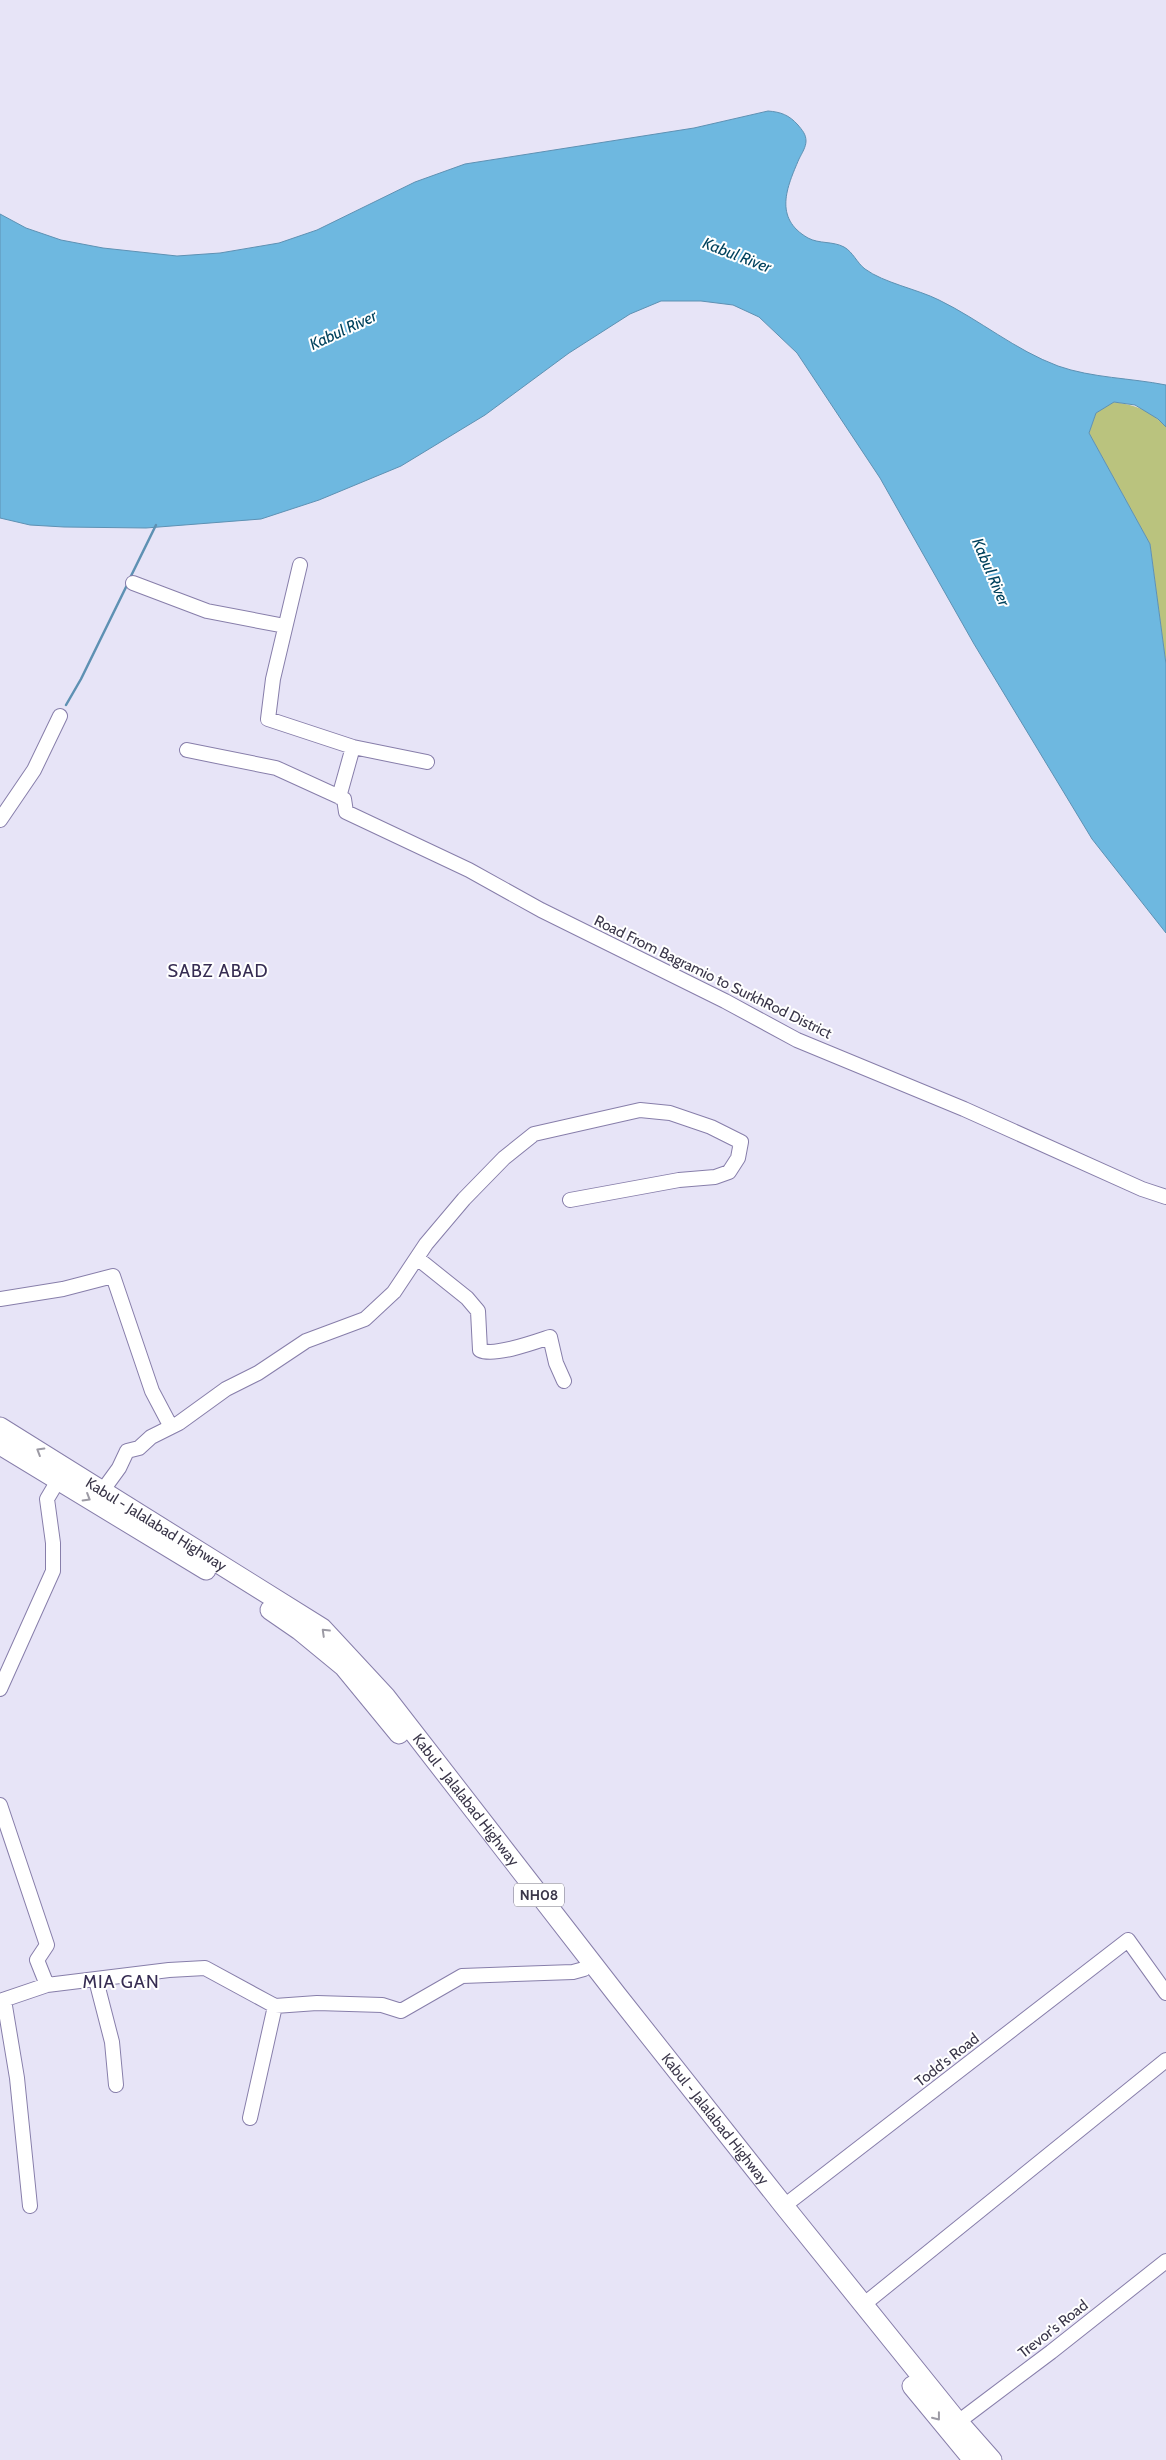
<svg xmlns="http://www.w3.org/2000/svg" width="1166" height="2460" font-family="Cabin,sans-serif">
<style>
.green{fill:#bac37e}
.water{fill:#6eb8e0;stroke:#5e91b3}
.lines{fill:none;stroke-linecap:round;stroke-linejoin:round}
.stream{stroke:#5e91b3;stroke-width:2.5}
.minor-casing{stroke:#877eaa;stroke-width:16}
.highway-casing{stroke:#877eaa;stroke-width:21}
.minor{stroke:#fff;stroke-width:14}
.highway{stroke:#fff;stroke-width:19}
.oneway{stroke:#9c9aa4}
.labels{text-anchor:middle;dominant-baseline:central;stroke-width:4;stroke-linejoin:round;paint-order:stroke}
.shield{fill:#fff;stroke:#757280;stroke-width:1}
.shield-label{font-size:14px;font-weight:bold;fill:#3a3649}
.street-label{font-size:15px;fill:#3a3649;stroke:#fff}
.water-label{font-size:16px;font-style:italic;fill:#00425d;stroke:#fff}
.quarter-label{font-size:18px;letter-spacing:1px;fill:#362c52;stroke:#fff}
</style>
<rect width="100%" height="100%" fill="#e7e4f7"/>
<path class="green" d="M1113,402C1136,405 1150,410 1166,427V664L1150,544L1089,433L1096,413Z"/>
<path class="water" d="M768,111C781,112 789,115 798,125C802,130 806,134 806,141C806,147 802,153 799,159C787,187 773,218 808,238C819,244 833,241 844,247C853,252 857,263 865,269C884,283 917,289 939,300C980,320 1015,350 1058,366C1092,378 1131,378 1166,385V427L1158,419L1135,405L1114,402L1096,413L1089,433L1150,544L1166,664V933L1092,839L974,644L880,478L797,353L759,317L733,305L701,301H661L630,314L569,353L485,415L401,466L319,500L261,519L146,528L64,527L30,525L0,518V214L26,228L61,240L103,248L177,256L220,253L279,243L317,230L415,182L465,164L694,128Z"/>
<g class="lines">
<path class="stream" d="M130,578L156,525
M66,705L81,679L128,583"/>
<g class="minor-casing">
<path id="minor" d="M300,565L273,679L268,719L353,747L427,762
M133,583L207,611L285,626
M187,750L276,768L344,799L346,812L469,870L541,910L725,1001L797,1040L964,1109L1142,1189L1166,1197
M339,797L353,747
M0,820L34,770L60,716
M417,1258L467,1298L478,1311L480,1350C494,1357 535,1342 550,1337L556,1363L564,1381
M0,1299L63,1289L113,1276L152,1391L171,1427
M103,1490L119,1468L127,1451L139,1448L151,1437L179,1423L226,1389L258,1373L306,1341L365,1319L394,1292L426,1244L464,1199L504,1158L534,1134L640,1110L670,1113L711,1127L741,1142L738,1158L729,1172L715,1177L679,1180L570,1200
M0,1689L53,1571V1543L47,1499L63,1472
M0,1805L47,1945L37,1960L47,1985L169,1970L205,1968L275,2006L317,2003L382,2005L401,2011L462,1976L573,1972L584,1969
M96,1980L112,2042L116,2085
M4,2000L17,2078L30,2206
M0,2001L47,1985
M250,2118L275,2006
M784,2206L1128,1940L1166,1993
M863,2305L1166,2060
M958,2422L1051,2352L1166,2261"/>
</g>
<g class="highway-casing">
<g id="highway">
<path id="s1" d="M0,1427L322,1628L386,1697L617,1995L784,2206L954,2417L992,2460"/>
<path d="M0,1445L206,1570"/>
<path d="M270,1610L299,1630L344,1667L399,1734"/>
<path d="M912,2386L973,2460"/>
</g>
</g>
<use href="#minor" class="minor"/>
<use href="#highway" class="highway"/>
</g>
<defs><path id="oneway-chevron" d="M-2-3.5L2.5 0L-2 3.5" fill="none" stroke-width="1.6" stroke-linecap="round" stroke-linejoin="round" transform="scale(1.25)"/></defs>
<g class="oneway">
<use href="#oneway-chevron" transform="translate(40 1451) rotate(-149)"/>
<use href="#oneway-chevron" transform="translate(87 1498) rotate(31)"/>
<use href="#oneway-chevron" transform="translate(325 1632) rotate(-136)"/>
<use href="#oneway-chevron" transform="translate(937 2417) rotate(52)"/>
</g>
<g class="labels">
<rect class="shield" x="514" y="1883.5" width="50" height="23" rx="4"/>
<g class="shield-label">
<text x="539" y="1895">NH08</text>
</g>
<g class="street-label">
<text transform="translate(713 977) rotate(26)">Road From Bagramio to SurkhRod District</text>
<text stroke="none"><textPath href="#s1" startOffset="184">Kabul - Jalalabad Highway</textPath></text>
<text stroke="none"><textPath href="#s1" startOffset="604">Kabul - Jalalabad Highway</textPath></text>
<text transform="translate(947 2060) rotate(-38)">Todd's Road</text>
<text stroke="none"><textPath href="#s1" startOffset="1009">Kabul - Jalalabad Highway</textPath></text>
<text transform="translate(1053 2329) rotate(-38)">Trevor's Road</text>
</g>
<g class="water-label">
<text transform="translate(737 255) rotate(21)">Kabul River</text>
<text transform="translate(343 330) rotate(-25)">Kabul River</text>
<text transform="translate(991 572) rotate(67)">Kabul River</text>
</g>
<g class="quarter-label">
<text x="218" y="971">SABZ ABAD</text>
<text x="121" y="1982">MIA GAN</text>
</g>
</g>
</svg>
